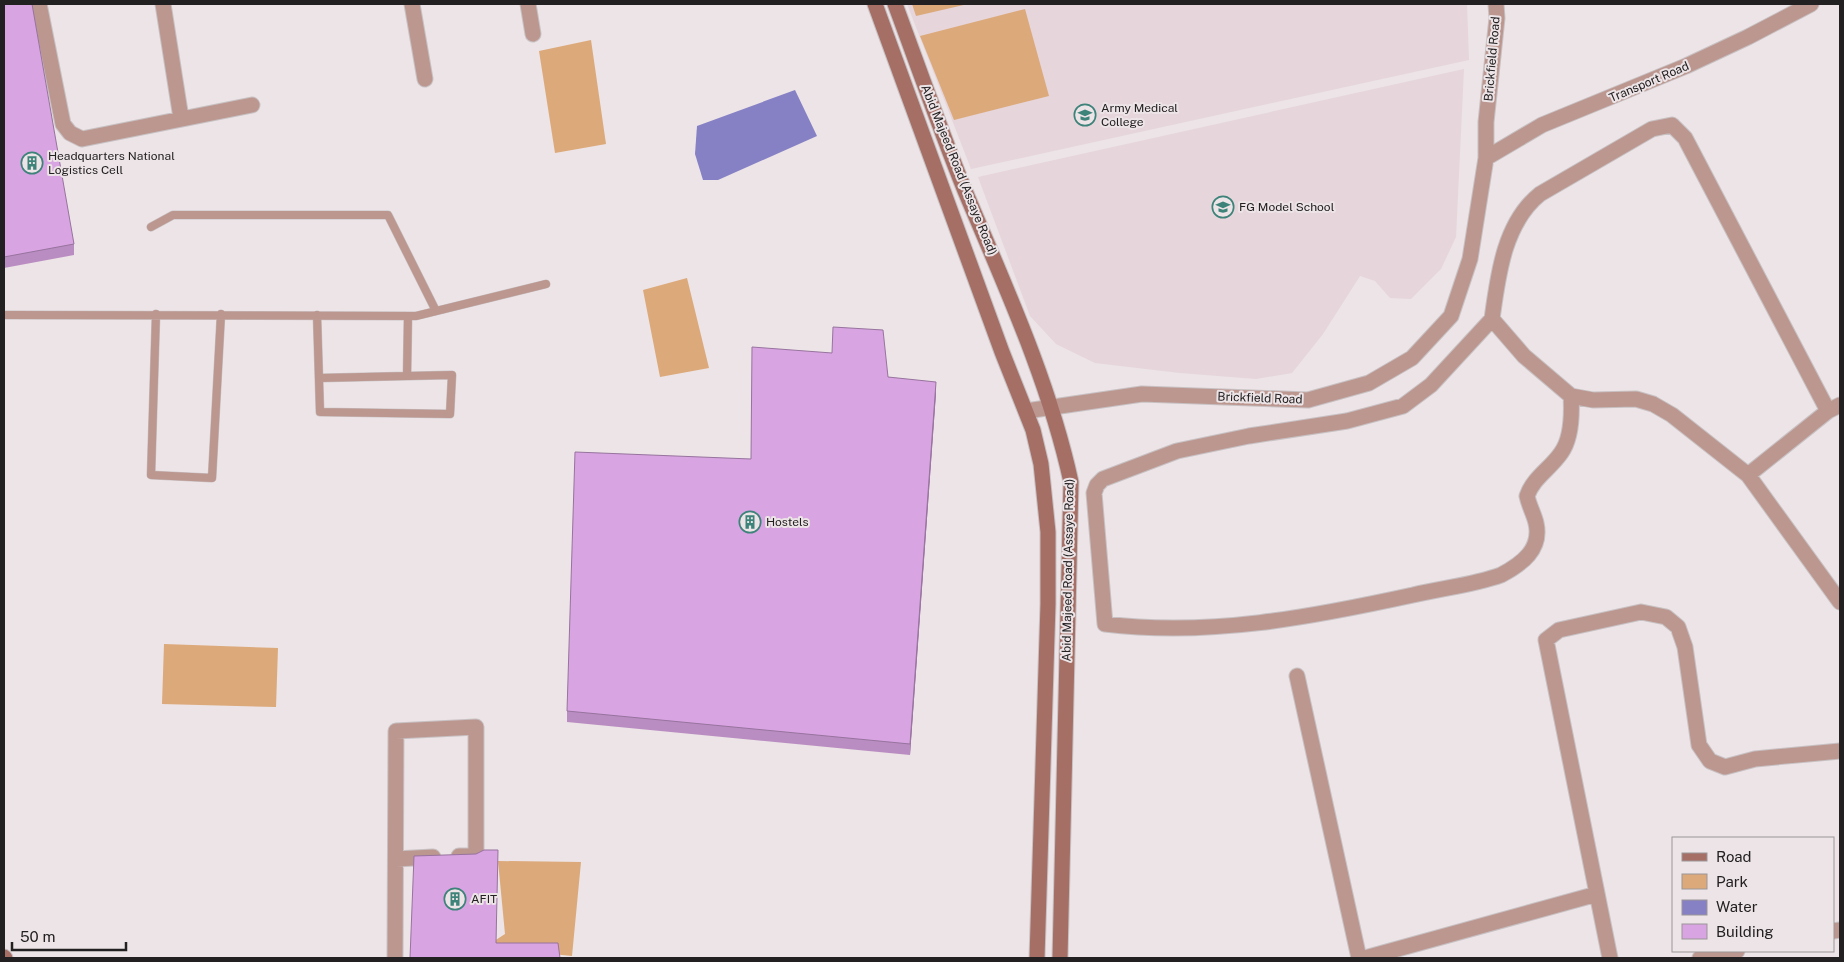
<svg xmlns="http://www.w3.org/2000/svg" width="1844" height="962" font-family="'Public Sans',sans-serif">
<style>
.built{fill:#e6d5db}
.green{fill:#dca97a}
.water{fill:#8680c5}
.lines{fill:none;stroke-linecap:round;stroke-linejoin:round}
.lane-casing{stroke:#c8c1c3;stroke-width:9}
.street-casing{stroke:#c8c1c3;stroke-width:17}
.secondary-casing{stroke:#c8c1c3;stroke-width:17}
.lane{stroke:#bc9790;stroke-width:8}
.street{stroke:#bc9790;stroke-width:15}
.secondary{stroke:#a56f66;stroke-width:15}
.wall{fill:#ba8dc2}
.shaded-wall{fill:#97739e}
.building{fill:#d8a4e2;stroke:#97739e}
.labels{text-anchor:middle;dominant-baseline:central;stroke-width:4;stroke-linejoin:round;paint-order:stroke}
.street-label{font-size:12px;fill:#232021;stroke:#ece4e6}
.poi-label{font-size:12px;fill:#232021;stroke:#ece4e6;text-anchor:start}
</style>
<rect width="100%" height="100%" fill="#ece4e6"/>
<path class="built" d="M907,4H1467L1469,60L971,169Z
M1464,69L1456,237L1441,269L1411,299L1390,298L1375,281L1360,276L1323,334L1292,373L1256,379L1180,373L1095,363L1056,344L1030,316L978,177Z"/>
<path class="green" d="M912,4H968L916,16Z
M1025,9L1049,96L954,120L920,36Z
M591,40L606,144L555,153L539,51Z
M687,278L709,368L660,377L643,290Z
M164,644L278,648L276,707L162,704Z
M498,861L581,862L572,956L485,947L505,934Z"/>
<path class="water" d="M795,90L817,136L718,180H703L695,154L697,126Z"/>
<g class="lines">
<g class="lane-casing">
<path id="lane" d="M151,227L173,215H388L436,311
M156,314L151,475L212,478L221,314
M4,315L416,316L546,284
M317,315L320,412L450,414L452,375L407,376L408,316
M319,378L407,376"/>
</g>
<g class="street-casing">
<path id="street" d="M39,4L63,124L70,133L82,139L252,105
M163,4L181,118
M412,4L425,79
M528,4L533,34
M1486,158L1542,125L1686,66L1748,37L1811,4
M1492,319C1498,275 1504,223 1540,194L1652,129L1672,125L1685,138L1828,411
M1571,396L1524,356L1492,319L1431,385L1403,406L1347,421L1249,436L1177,451L1103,479L1097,485L1094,493L1105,624C1209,637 1312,617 1413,595C1442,588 1474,585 1501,575C1522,564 1542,549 1536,523C1534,514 1529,506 1527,496C1533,478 1550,469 1561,453C1572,438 1572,413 1571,396L1593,400L1636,399L1653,404L1672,415L1748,475L1840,602
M1026,411L1142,394L1308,400L1369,383L1412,358L1451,316L1470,259L1486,158V122L1497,18L1496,4
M1748,475L1828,411L1840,405
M1297,676L1359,958
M396,859L433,857
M1833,931L1840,930
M395,958L396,731L476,727V856H459
M1365,958L1597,894
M1610,958L1546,640L1559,630L1641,612L1666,617L1678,627L1685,647L1699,745L1710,761L1725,767L1755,759L1840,751
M1700,958L1737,951"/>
</g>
<g class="secondary-casing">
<path id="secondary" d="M875,4L1002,352L1033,430L1041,464L1048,532V604L1037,958
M895,4C918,66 940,129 965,191C1005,286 1049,381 1071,482L1060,958
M4,957L5,958"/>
</g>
<use href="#lane" class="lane"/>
<use href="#street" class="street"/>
<use href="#secondary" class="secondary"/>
</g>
<path class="wall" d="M4,4L74,244V255L4,268Z
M888,377L936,393L910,755L567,722V711L751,459Z"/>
<path class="shaded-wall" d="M936,382V393L910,755V744Z"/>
<path class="building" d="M4,4H32L74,244L4,257Z
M833,327L883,330L888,377L936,382L910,744L567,711L575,452L751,459L752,347L832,353Z
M484,850H498L496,943H558L560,958H410L414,856L476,854Z"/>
<defs>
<g id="university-ring" transform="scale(1.125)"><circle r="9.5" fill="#ece4e6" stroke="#3d837a" stroke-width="1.5"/><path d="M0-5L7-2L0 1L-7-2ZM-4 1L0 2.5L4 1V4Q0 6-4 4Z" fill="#3d837a"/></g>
<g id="building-ring" transform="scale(1.125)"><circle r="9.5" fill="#ece4e6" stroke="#3d837a" stroke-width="1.5"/><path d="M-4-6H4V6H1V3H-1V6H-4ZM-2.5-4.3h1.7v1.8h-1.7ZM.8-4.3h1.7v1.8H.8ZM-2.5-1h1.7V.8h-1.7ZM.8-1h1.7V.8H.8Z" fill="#3d837a"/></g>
<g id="school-ring" transform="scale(1.125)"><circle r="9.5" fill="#ece4e6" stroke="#3d837a" stroke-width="1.5"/><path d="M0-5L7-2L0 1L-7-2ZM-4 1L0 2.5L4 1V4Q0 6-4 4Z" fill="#3d837a"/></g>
</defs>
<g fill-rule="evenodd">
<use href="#university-ring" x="1085" y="115"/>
<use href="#building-ring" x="32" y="163"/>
<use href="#school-ring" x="1223" y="207"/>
<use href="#building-ring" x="750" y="522"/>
<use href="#building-ring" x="455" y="899"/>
</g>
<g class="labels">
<g class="street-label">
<text transform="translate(1492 59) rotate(-85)">Brickfield Road</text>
<text transform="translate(1649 82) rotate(-23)">Transport Road</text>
<text transform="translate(959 170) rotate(68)">Abid Majeed Road (Assaye Road)</text>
<text transform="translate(1260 398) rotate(2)">Brickfield Road</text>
<text transform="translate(1068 570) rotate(-89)">Abid Majeed Road (Assaye Road)</text>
</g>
<g class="poi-label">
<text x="1101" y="108">Army Medical<tspan x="1101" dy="14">College</tspan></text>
<text x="48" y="156">Headquarters National<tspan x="48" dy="14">Logistics Cell</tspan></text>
<text x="1239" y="207">FG Model School</text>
<text x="766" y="522">Hostels</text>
<text x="471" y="899">AFIT</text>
</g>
</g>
<rect width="1844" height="962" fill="none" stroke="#232021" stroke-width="10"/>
<rect x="1672" y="837" width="162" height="115" fill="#ece4e6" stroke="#9c9697"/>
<rect x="1682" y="853" width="25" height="8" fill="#a56f66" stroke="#9c9697"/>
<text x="1716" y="862" font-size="15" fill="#232021">Road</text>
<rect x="1682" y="874" width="25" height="15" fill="#dca97a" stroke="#9c9697"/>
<text x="1716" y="887" font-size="15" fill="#232021">Park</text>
<rect x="1682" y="900" width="25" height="15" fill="#8680c5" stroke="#9c9697"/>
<text x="1716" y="912" font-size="15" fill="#232021">Water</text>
<rect x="1682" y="924" width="25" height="15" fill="#d8a4e2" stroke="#9c9697"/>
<text x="1716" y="937" font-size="15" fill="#232021">Building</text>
<path d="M12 942v8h114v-8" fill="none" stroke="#232021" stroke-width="2.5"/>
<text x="20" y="942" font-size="15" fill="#232021" stroke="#ece4e6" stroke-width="4" paint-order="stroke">50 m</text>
</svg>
